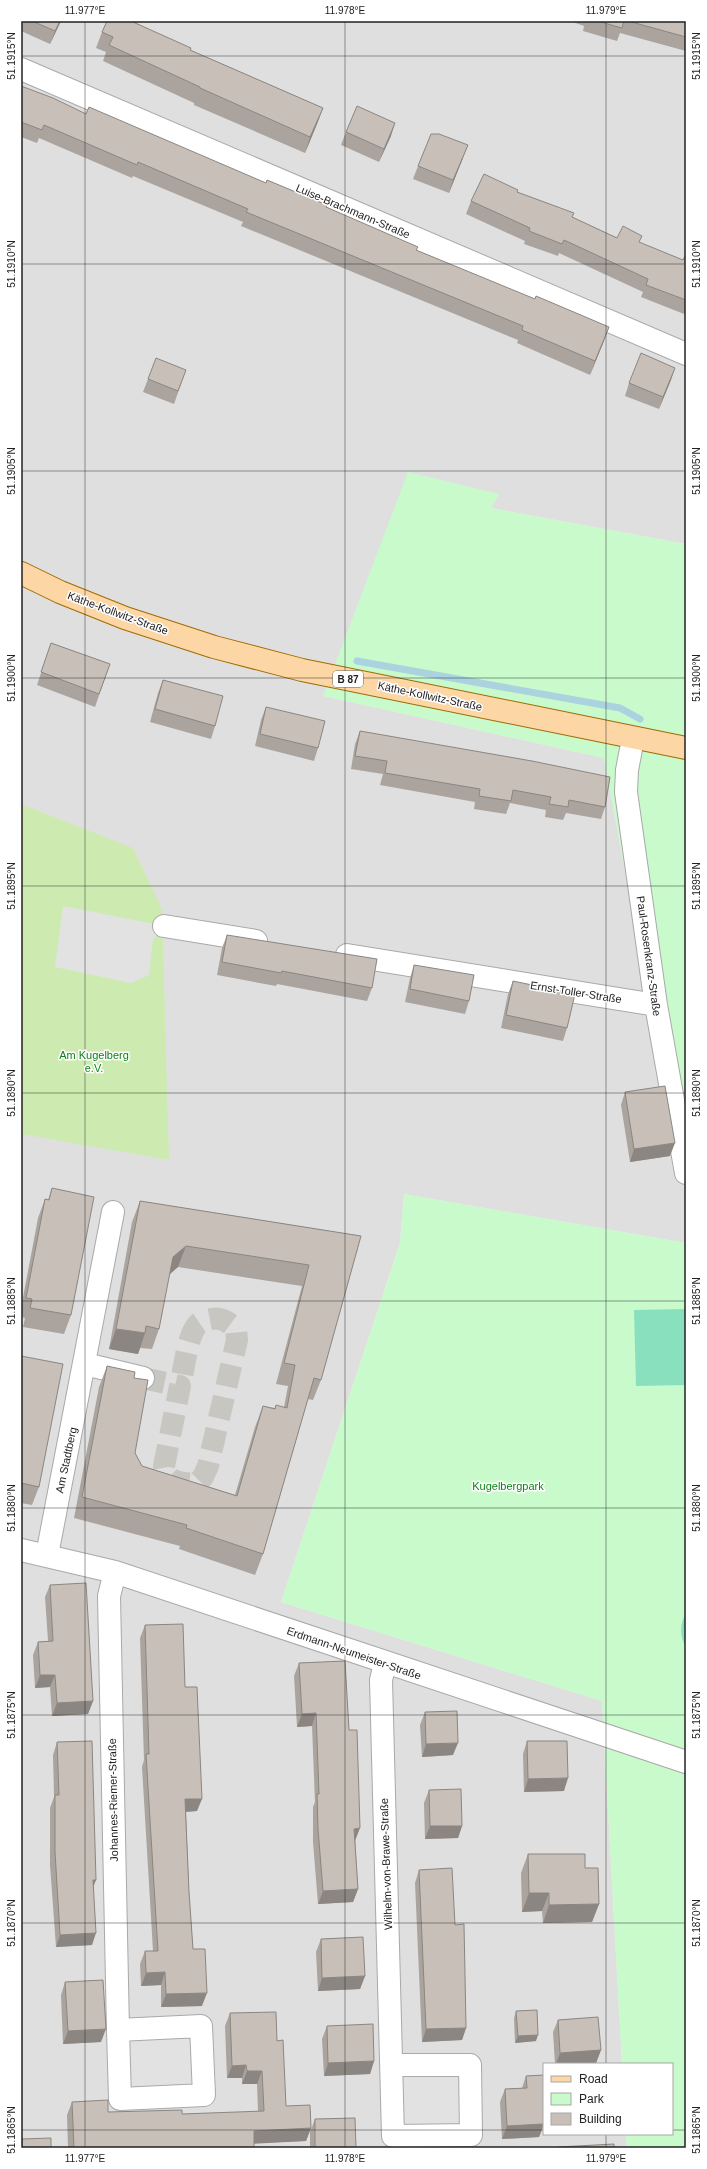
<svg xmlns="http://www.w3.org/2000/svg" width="707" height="2169" font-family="Helvetica,sans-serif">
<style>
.residential{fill:#e0dfdf}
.grass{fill:#cdebb0}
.park{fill:#c8facc}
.pitch{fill:#88e0be}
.parking{fill:#e2e2e2}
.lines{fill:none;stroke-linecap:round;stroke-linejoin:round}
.stream{stroke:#aad3df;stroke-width:7}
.minor-tunnel{stroke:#c8c6c1;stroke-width:22;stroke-dasharray:22 11;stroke-linecap:butt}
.minor-casing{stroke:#a9a9a9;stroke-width:24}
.primary-casing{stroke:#a06b00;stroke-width:24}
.minor{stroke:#fff;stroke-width:22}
.primary{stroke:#fcd6a4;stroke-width:22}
.wall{fill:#aba49e}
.shaded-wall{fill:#8b8681}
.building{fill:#c7bfb8;stroke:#8b8681}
.ticks{fill:none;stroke:#222;stroke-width:1;stroke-opacity:0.45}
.labels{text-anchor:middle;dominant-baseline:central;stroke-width:3;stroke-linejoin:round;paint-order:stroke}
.shield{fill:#fff;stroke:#646464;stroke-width:1}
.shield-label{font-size:10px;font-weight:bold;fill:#222}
.street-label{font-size:11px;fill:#222;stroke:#fff}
.park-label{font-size:11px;fill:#0c8416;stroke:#fff}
.neatline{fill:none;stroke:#222;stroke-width:1.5}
.ticks-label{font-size:10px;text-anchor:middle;fill:#222}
</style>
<rect width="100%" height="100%" fill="#f2efe9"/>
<path class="residential" d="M21,21H686V544L491,508L499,494L324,696L604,758L686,1200V1243L404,1194L400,1243L281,1602L602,1701L622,2064H544V2134H626L627,2148H21Z"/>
<path class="grass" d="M21,804L133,848L162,909L169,1160L21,1134Z"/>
<path class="park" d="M408,472L499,494L491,508L686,544V1200L604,758L323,696Z
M404,1194L686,1243V2148H627L626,2134H672V2064H622L602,1701L281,1602L400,1243Z"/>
<path class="pitch" d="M686,1309V1385L636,1386L634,1310Z
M686,1613V1646C679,1637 680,1623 686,1613Z"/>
<path class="parking" d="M63,906L164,926L153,939L149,975L131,983L55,967Z
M201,2026L204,2095L120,2099L118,2030Z
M392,2065H470L471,2135L393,2136Z"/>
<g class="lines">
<path class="stream" d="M357,661L620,708L640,719"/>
<path class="minor-tunnel" d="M143,1378L180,1386L164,1466C166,1483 181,1483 196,1484L203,1477L208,1466L237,1340L236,1329C229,1322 221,1317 211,1319C206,1320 200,1321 197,1325C187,1337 184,1370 180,1386"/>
<g class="minor-casing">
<path id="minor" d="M21,69L686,354
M633,739L627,770L626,792L656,1005L686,1173
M164,926L256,941
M347,955L656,1005
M85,1364L143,1378
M21,1550L115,1572L686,1762
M47,1555L113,1212
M115,1572L109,1596L118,2030L120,2099L204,2095L201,2026L118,2030
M385,1663L381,1680L393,2136L471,2135L470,2065H392"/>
</g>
<g class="primary-casing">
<path id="primary" d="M21,573L60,592L125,618L214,647L302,670L686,748"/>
</g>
<use href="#minor" class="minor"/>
<use href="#primary" class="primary"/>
</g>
<path class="wall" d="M21,21H61L50,44L21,31Z
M107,21H134V22L190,50L323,108L317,124L305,153L194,105V103L103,61L106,52L96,48L102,32Z
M570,21H686V51L620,33L617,41L583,31L584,26Z
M21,86L86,114L266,183L327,207L604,341L590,375L517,343L518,340L241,226L243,222L133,176L132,178L39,138L37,143L21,137Z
M346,132L391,136L379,162L341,145Z
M463,158L449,193L413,179L418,166Z
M517,192L572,217L617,238L640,243L683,260L686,254V312H685L684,314L641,297L643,292L559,253L558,256L524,244L525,241L466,214L471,201Z
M186,370L174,404L143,392L148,379Z
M671,380L659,409L625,396L629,383Z
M51,643L110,664L95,707L37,685Z
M163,680L215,726L211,739L150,722L158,693Z
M266,707L318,748L314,761L255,746L261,720Z
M360,731L605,807L601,819L566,813L563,820L545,817L546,810L510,803L506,814L474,809L475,802L380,785L383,774L351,769L355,744Z
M227,935L372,988L367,1001L277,984L276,986L217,975L222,948Z
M414,965L469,1001L465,1014L405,1002L410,978Z
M513,981L567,1028L563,1041L501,1028L508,994Z
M625,1092L670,1156L630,1162L621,1105Z
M52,1188L71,1315L64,1334L23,1327L25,1318L21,1317V1308L38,1218L45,1199L48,1200Z
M140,1201L361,1236L321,1380L313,1400L308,1399L263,1554L255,1575L179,1549L180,1546L74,1518L99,1387L107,1366L134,1378L135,1453L142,1466L235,1495L255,1427L263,1406L275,1408L284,1407L288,1386L276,1384L302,1286L178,1267L169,1275L159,1329L152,1349L140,1348L138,1354L109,1349L132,1222Z
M21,1356L39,1487L32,1505L21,1503Z
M50,1585L93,1701L88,1714L52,1716L50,1687L35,1688L33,1655L38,1642L48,1641L45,1597Z
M145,1625L185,1687L197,1811L186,1812L189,1892L193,1949L202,2006L161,2007V1985L141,1986L140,1964L145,1951H153L142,1767L144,1760L140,1638Z
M345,1661L358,1889L353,1902L318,1904L313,1842V1807L315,1802L312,1726L297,1727L294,1676L299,1663Z
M425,1712L453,1755L422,1757L420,1725Z
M527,1741L564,1791L524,1792L523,1754Z
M57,1742L93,1886L92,1945L56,1947L50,1865V1808L54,1797L53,1755Z
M429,1790L462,1826L458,1838L425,1839L424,1803Z
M528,1854L585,1868L599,1904L592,1922L543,1923L542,1911L522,1912L521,1873Z
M419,1870L455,1925L466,2028L462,2040L422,2042L415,1883Z
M321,1939L365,1976L360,1989L318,1991L316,1952Z
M65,1982L101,2042L63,2044L61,1995Z
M516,2011L536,2041L515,2043L514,2018Z
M230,2013L277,2041L286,2106L311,2128L306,2141L254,2143V2148H68L67,2115L72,2102L108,2112L182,2114L258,2112L257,2084H242V2078H227L225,2026Z
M558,2020L601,2050L596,2063L578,2064H555L553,2032Z
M327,2026L374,2061L370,2074L324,2076L322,2039Z
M544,2075V2125L539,2137L502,2139L500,2102L505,2089L522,2088L526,2076Z
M315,2119L356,2148H310V2132Z
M22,2139L51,2148H21V2142Z"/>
<path class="shaded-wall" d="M60,21H61L50,44L55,31Z
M323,108L317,124L305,153L310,137Z
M395,123L391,136L379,162L384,149Z
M468,145L463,158L449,193L453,180Z
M609,327L604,341L590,375L595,361Z
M675,368L671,380L659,409L663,397Z
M675,1143L670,1156L630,1162L634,1149Z
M186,1246L178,1267L165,1278L173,1257Z
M116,1329L145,1333L138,1354L109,1349Z
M40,1675H55L50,1687L35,1688Z
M93,1701L88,1714L52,1716L57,1703Z
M316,1713L312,1726L297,1727L302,1714Z
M458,1743L453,1755L422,1757L426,1744Z
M568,1778L564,1791L524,1792L528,1779Z
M185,1799H202L197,1811L181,1812Z
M430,1826H462L458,1838L425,1839Z
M360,1828L355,1841L354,1829Z
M93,1880H96L91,1893Z
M358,1889L353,1902L318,1904L323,1891Z
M529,1893H549L542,1911L522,1912Z
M599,1904L592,1922L543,1923L549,1905Z
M96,1933L92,1945L56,1947L60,1935Z
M165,1972L161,1985L141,1986L146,1973Z
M365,1976L360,1989L318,1991L322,1978Z
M207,1993L202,2006L161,2007L166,1994Z
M466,2028L462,2040L422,2042L426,2029Z
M106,2029L101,2042L63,2044L68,2031Z
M538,2035L536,2041L515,2043L518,2036Z
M601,2050L596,2063L578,2064H556L560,2053Z
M374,2061L370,2074L324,2076L328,2063Z
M246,2065L242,2078H227L232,2066Z
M247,2071H262L257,2084H242Z
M544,2123L542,2129L539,2137L502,2139L507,2126Z
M311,2128L306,2141L249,2144L254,2131Z"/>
<path class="building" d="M32,21H60L55,31Z
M107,21H134L133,22L191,48L190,50L323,108L310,137L200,88V87L109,45L113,37L102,32Z
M597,21H624L622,28Z
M628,21H686V37Z
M21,86L53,98L86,114L89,107L266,183L267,180L327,205L326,207L418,247L416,250L535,299L536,296L609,327L595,361L522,330L523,326L246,212L248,209L138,162L137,165L44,125L42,130L21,122Z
M357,106L395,123L384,149L346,132Z
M431,134H439L468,145L453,180L418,166Z
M484,174L518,190L517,192L574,213L572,217L617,238L623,226L642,236L639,242L683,260L686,254V300L646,285L648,279L564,240L562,244L529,231L530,228L471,201Z
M641,353L675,368L663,397L629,383Z
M156,358L186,370L178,391L148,379Z
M51,643L110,664L99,694L41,672Z
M163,680L223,696L215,726L155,709Z
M266,707L325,721L318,748L260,734Z
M360,731L532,761L610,777L605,807L569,800L568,807L549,804L551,797L513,790L511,801L479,796L480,789L385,773L387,761L355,756Z
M227,935L377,959L372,988L282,971L281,973L222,962Z
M414,965L474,975L469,1001L410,989Z
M513,981L575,994L567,1028L506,1015Z
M665,1086L675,1143L634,1149L625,1092Z
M52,1188L94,1197L71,1315L30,1308L32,1299L26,1298L45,1199L49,1200Z
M140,1201L361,1236L321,1380L314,1378L263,1554L186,1528L187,1525L82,1497L107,1366L135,1372L134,1378L148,1380L135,1453L142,1466L237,1496L263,1406L275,1409L276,1405L287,1408L295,1365L284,1363L309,1265L186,1246L173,1257L159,1329L146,1326L145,1333L116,1329Z
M21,1356L63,1364L39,1487L21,1483Z
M86,1583L93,1701L57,1703L55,1675H40L38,1642L53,1641L50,1585Z
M183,1624L185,1687H197L202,1799H185L189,1892L193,1949H205L207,1993L166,1994L165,1972L146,1973L145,1951H158L146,1754H149L145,1625Z
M345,1661L349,1730H357L360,1828L354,1829L358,1889L323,1891L318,1829L317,1794H319L316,1713L302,1714L299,1663Z
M457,1711L458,1743L426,1744L425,1712Z
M92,1741L96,1880H93L96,1933L60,1935L55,1852V1795H59L57,1742Z
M527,1741H567L568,1778L528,1779Z
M461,1789L462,1826H430L429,1790Z
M528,1854H585V1868H598L599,1904L549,1905V1893H529Z
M452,1868L455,1925L464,1924L466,2028L426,2029L419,1870Z
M363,1937L365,1976L322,1978L321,1939Z
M103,1980L106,2029L68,2031L65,1982Z
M537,2010L538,2035L518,2036L516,2011Z
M276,2012L277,2041L283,2040L286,2106L310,2105L311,2128L254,2131V2148H74L72,2102L108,2100V2112L182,2110V2114L264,2111L262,2071H247L246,2065L232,2066L230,2013Z
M598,2017L601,2050L560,2053L558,2020Z
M373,2024L374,2061L328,2063L327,2026Z
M544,2075V2123L543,2124L507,2126L505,2089L527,2088L526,2076Z
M355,2118L356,2148H315V2119Z
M51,2138V2148H22V2139Z
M614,2144V2148H558V2147Z"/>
<path class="ticks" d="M85,21V2148M345,21V2148M606,21V2064M21,56H686M21,264H686M21,471H686M21,678H686M21,886H686M21,1093H686M21,1301H686M21,1508H686M21,1715H686M21,1923H686M21,2130H544M672,2130H686M606,2134V2148"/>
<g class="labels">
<rect class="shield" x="333" y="671" width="30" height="16" rx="3"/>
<g class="shield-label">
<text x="348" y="679">B 87</text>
</g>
<g class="street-label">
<text transform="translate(353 211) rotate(23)">Luise-Brachmann-Straße</text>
<text transform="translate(118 613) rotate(20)">Käthe-Kollwitz-Straße</text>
<text transform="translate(430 696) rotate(12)">Käthe-Kollwitz-Straße</text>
<text transform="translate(649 956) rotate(82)">Paul-Rosenkranz-Straße</text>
<text transform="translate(576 992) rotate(9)">Ernst-Toller-Straße</text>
<text transform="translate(66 1460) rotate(-78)">Am Stadtberg</text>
<text transform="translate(354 1653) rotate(19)">Erdmann-Neumeister-Straße</text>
<text transform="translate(113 1800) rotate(-91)">Johannes-Riemer-Straße</text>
<text transform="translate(386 1864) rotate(-92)">Wilhelm-von-Brawe-Straße</text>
</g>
<g class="park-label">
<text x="94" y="1055">Am Kugelberg<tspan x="94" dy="13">e.V.</tspan></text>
<text x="508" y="1486">Kugelbergpark</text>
</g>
</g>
<rect width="707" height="2169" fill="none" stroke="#ffffff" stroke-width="44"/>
<rect x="543" y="2063" width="130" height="72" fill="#ffffff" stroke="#a7a7a7"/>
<rect x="551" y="2076" width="20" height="6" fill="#fcd6a4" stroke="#a7a7a7"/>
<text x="579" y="2083" font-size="12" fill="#222222">Road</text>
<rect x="551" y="2093" width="20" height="12" fill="#c8facc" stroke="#a7a7a7"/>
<text x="579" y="2103" font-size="12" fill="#222222">Park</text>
<rect x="551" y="2113" width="20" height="12" fill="#c7bfb8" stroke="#a7a7a7"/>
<text x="579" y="2123" font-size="12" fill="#222222">Building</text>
<rect x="22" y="22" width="663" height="2125" class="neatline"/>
<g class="ticks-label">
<text x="85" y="14">11.977°E</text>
<text x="345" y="14">11.978°E</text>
<text x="606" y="14">11.979°E</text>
<text transform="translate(11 56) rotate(-90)" y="4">51.1915°N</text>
<text transform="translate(696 56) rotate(-90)" y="4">51.1915°N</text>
<text transform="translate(11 264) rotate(-90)" y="4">51.1910°N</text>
<text transform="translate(696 264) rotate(-90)" y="4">51.1910°N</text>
<text transform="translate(11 471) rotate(-90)" y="4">51.1905°N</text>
<text transform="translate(696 471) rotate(-90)" y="4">51.1905°N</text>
<text transform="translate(11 678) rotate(-90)" y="4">51.1900°N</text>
<text transform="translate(696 678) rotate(-90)" y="4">51.1900°N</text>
<text transform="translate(11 886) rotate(-90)" y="4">51.1895°N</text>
<text transform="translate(696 886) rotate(-90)" y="4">51.1895°N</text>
<text transform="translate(11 1093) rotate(-90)" y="4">51.1890°N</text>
<text transform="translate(696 1093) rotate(-90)" y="4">51.1890°N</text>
<text transform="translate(11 1301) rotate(-90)" y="4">51.1885°N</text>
<text transform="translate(696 1301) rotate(-90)" y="4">51.1885°N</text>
<text transform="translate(11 1508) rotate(-90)" y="4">51.1880°N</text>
<text transform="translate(696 1508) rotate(-90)" y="4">51.1880°N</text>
<text transform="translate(11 1715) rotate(-90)" y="4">51.1875°N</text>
<text transform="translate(696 1715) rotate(-90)" y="4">51.1875°N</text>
<text transform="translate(11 1923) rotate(-90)" y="4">51.1870°N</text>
<text transform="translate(696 1923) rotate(-90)" y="4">51.1870°N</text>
<text transform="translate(11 2130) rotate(-90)" y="4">51.1865°N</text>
<text transform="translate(696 2130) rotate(-90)" y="4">51.1865°N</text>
<text x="85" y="2162">11.977°E</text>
<text x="345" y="2162">11.978°E</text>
<text x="606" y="2162">11.979°E</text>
</g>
</svg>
